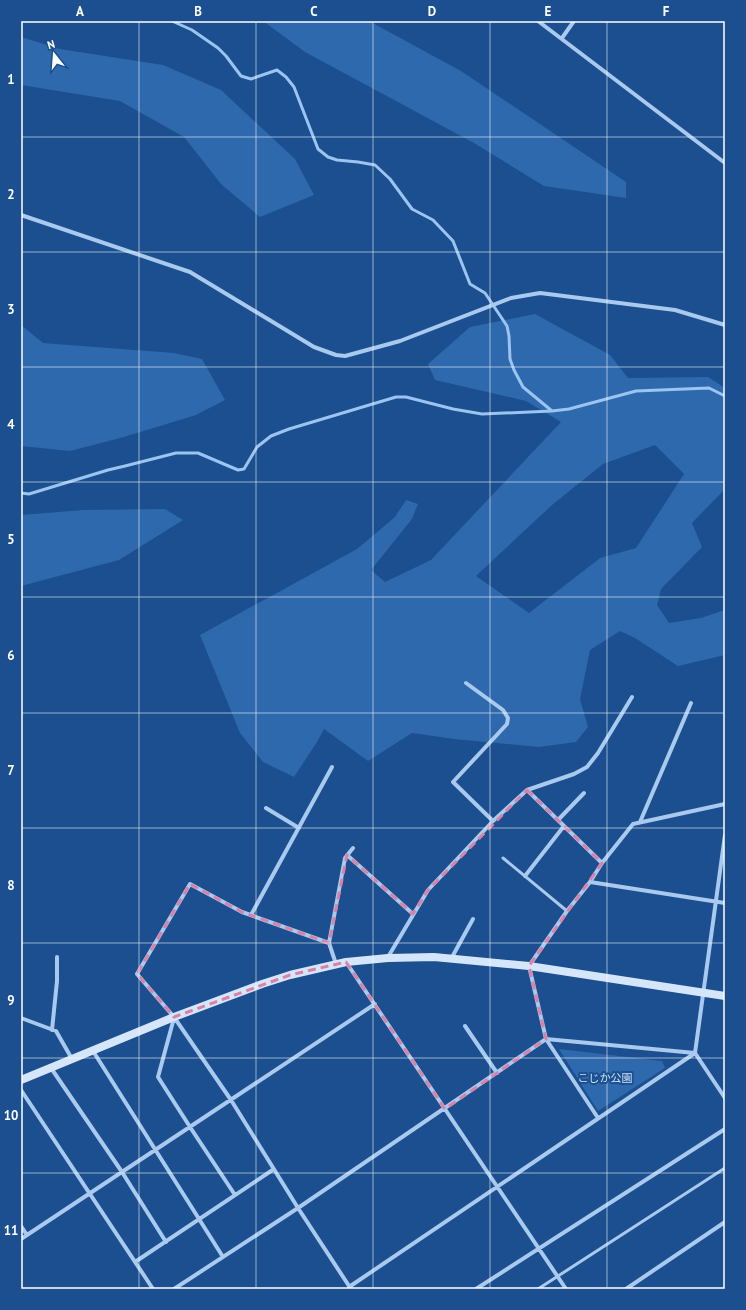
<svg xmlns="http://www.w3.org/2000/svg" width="746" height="1310" font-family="'PT Sans','Noto Sans JP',sans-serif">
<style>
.green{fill:#2e69ad;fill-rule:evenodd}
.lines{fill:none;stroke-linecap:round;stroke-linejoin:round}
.stream{stroke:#9cc4f0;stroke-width:3}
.lane{stroke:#a9c9ee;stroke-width:3}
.street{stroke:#a9c9ee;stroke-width:4}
.secondary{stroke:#d6e6fa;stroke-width:8}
.marked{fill:none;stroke:#dd80a5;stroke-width:3;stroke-dasharray:8 5;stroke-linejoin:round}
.grid{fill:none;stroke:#fff;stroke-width:1;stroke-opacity:0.55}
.labels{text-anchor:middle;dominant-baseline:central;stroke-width:4;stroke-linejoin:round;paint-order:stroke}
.park-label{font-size:11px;fill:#cfe3fa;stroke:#1b4f8f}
.neatline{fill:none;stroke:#fff;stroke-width:1.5}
.grid-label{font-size:13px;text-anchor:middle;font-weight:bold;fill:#fff}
</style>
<rect width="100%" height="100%" fill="#1b4f8f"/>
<path class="green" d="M263,21H369L461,71L626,182V198L544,186L474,143L305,52Z
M21,37L60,49L163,65L221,90L295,159L314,195L260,217L221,184L184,137L120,101L21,85Z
M535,314L610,355L628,378L708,377L725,388V489L692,523L702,547L661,589L657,605L669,623L701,618L725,610V655L678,666L635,638L620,631L590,650L580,699L588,727L576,742L539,747L454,739L412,733L368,761L324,729L317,742L294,777L263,762L240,733L200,635L357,549L395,517L406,500L418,504L412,519L371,570L385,582L431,560L561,422L526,401L435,380L428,364L470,327ZM655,445L684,474L636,548L600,558L529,613L476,576L552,505L603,464Z
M21,325L43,343L174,353L202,359L225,400L196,415L124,437L70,451L21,446Z
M165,509L183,520L119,560L21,586V515L83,510Z
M559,1049L662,1061L665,1068L598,1111Z"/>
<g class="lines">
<path class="stream" d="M172,21L192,30L218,48L226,56L241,76L251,79L277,70L286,77L294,87L318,149L328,157L337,160L358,162L375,165L390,179L412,209L433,220L453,241L470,284L485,293L507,326L509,336L510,359L514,370L523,387L552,411
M21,493L29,494L108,470L125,466L176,453H198L238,470L244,469L257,447L271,436L289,429L396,397H406L453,409L482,414L552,411L569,409L636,391L709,388L725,396"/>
<path class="lane" d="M503,858L567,911
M538,1289L725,1168"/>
<path class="street" d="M538,21L725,163
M562,38L574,21
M21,215L190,272L314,347L336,355L345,356L400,341L511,298L540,293L675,310L725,325
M266,808L299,828
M558,820L584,793
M493,821L527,790
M640,822L691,703
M725,835L695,1053L725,1098
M347,855L413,914
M602,863L527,790L574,774L587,767L598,753L632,697
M525,876L564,826
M590,882L725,903
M251,915L332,767
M329,943L345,858L353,848
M388,957L428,890L493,821L453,782L507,724L508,718L503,710L466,683
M451,959L473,919
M346,962L566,1289
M336,964L329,943L242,912L190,884L137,974L174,1017L231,1100L298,1208L351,1289
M21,1018L56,1031L72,1059
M174,1018L158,1077L190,1127L235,1195
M465,1026L497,1073
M52,1030L57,981V957
M93,1051L223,1257
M51,1068L122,1172L166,1242
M21,1090L153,1289
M598,1118L546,1039L529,966L567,911L590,882L602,863L633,824L725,804
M21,1226L27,1235
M21,1239L375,1004
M135,1262L274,1169
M349,1287L695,1053
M174,1289L298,1208L546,1039L695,1053
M476,1289L725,1129
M626,1289L725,1222"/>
<path class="secondary" d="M21,1080L174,1017L262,984L290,975L346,962L388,958L434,957L529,966L725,996"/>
</g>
<path class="marked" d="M527,790L602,863L529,966L546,1039L445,1109L346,962L290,975L174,1017L137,974L190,884L242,912L329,943L347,855L413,914L428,890Z"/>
<path class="grid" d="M139,21V1289M256,21V1289M373,21V1289M490,21V1289M607,21V1289M21,137H725M21,252H725M21,367H725M21,482H725M21,597H725M21,713H725M21,828H725M21,943H725M21,1058H725M21,1173H725"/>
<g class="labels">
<g class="park-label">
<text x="605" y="1078">こじか公園</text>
</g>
</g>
<rect width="746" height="1310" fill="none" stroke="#1b4f8f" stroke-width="44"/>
<g transform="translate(54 54) rotate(343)" stroke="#1b4f8f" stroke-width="3" paint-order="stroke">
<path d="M0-3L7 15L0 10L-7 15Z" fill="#ffffff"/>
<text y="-6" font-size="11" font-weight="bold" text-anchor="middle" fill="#ffffff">N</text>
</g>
<rect x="22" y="22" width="702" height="1266" class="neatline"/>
<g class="grid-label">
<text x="80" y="16">A</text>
<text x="198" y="16">B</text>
<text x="314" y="16">C</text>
<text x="432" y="16">D</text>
<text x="548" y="16">E</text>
<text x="666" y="16">F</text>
<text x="11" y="84">1</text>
<text x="11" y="199">2</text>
<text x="11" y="314">3</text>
<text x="11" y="429">4</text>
<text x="11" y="544">5</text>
<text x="11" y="660">6</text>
<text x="11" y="775">7</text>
<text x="11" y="890">8</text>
<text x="11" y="1005">9</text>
<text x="11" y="1120">10</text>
<text x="11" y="1235">11</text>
</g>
</svg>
